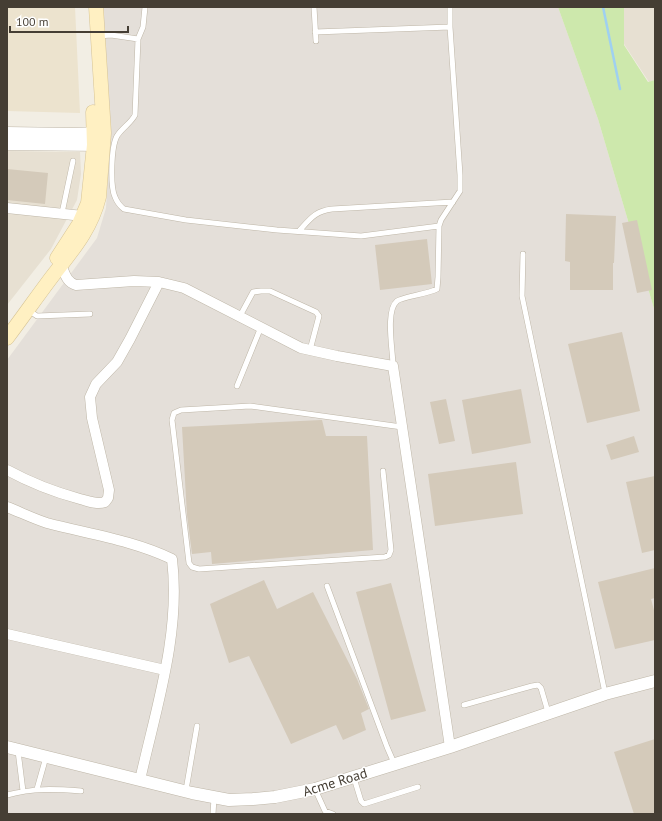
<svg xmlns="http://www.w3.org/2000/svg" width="662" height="821" font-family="'PT Sans',sans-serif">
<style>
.residential{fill:#e7e0d2}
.industrial{fill:#e4dfd9}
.education{fill:#ece3ce}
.green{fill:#cde8ac}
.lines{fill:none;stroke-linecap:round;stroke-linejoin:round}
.stream{stroke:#9fd0f1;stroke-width:2.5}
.building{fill:#d4caba}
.service-casing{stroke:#beb6a7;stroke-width:6}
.minor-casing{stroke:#beb6a7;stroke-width:11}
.tertiary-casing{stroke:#beb6a7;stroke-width:13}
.secondary-casing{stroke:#d7c495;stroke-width:15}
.service{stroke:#fff;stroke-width:5}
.minor{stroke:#fff;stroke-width:10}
.tertiary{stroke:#fff;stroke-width:12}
.secondary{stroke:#fff0c2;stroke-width:14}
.labels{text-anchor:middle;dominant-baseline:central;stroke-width:3;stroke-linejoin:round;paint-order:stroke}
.street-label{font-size:14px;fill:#453e34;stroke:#fff}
</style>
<rect width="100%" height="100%" fill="#f2eee4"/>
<path class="residential" d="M624,7H655V80L649,82L624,44Z
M7,151L80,152L81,174L77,200L51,249L7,305Z"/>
<path class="industrial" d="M103,7H558L598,119L655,312V814H7V360L97,238L106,208L109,157Z"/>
<path class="education" d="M7,7H75L80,113L7,111Z"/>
<path class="green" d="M558,7H624V45L648,82L655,80V312L598,119Z"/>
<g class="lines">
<path class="stream" d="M603,7L620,89"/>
</g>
<path class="building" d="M7,169L48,173L45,204L7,200Z
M566,214L616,216L614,263H613V290H570V262L565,261Z
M637,220L652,290L637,293L622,223Z
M427,239L432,284L380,290L375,245Z
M622,332L640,411L587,423L568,344Z
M521,389L531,443L472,454L462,400Z
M446,399L455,441L439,444L430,402Z
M321,420H322L326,436H367L373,550L212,564L211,552L192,554L187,515L182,427Z
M634,436L639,452L611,460L606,445Z
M516,462L523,514L435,526L428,474Z
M655,476V550L642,553L626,482Z
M655,568V598L651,599L655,614V640L615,649L598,582Z
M264,580L277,609L313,592L357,679L369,709L361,713L366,730L343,740L336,725L291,744L249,656L229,663L210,604Z
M391,583L426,711L391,720L356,592Z
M655,739V814H634L614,752Z"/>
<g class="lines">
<g class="service-casing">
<path id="service" d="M145,7L143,27L138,39L135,115C131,123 122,128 117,136C111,147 110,186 115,197C117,202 120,206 124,209L186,220L277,230L361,236L439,226
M314,7L316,41
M315,32L450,27
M99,36L111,35L138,39
M62,213L73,161
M299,231C310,219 315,211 332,209L453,202
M523,254L522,296L605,693
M28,310L37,316L90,314
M240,316L253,292L261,291H270L316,312L319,316L310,350
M393,366C393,351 385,311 397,301C402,297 428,294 437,289L438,277L439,226L441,220L460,191V175L450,27V7
M237,386L261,327
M383,471L391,550L389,555L385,557L199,569L192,567L189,563L172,420L174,413L181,410L250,406L402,427
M327,586L387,747L394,763
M464,705L532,686L538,685L541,688L548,712
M18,751L23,791
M354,778L361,801L364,804L418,787
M37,789L46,757
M315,789L325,811L333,814
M186,790L197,726
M7,795C34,788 54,789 81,791
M213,814L214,798"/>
</g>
<g class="minor-casing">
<path id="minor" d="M7,208L83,216
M61,265C65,273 66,282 76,285L134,281L159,282L184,288L301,348L337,356L393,366L450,747
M7,470C31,483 54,492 80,499C88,501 97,505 105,502L108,498L109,490L92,418L90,397L96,384L117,362L130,339L159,282
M7,507C20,512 34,519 47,523C89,534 132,540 172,559C181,633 156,708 140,780
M7,634L165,670"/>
</g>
<g class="tertiary-casing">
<path id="tertiary" d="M7,133L71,134L102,133
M7,144L102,145
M7,747L192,793L229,800L253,799L275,797L315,789L450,747L605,694L655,681"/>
</g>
<g class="secondary-casing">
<path id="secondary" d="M57,258L79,224L88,203L94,145L93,112
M7,338C22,318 36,298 51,278C71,252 91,230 99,197L104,133L96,7"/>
</g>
<use href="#service" class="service"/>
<use href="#minor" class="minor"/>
<use href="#tertiary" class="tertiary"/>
<use href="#secondary" class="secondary"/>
</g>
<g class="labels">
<g class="street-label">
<text transform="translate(335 782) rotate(-17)">Acme Road</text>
</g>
</g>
<rect width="662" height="821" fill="none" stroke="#453e34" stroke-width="16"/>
<path d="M10 26v6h118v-6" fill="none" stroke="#453e34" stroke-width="2"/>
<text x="16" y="26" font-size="12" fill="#453e34" stroke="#ffffff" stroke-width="3" paint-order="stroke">100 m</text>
</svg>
